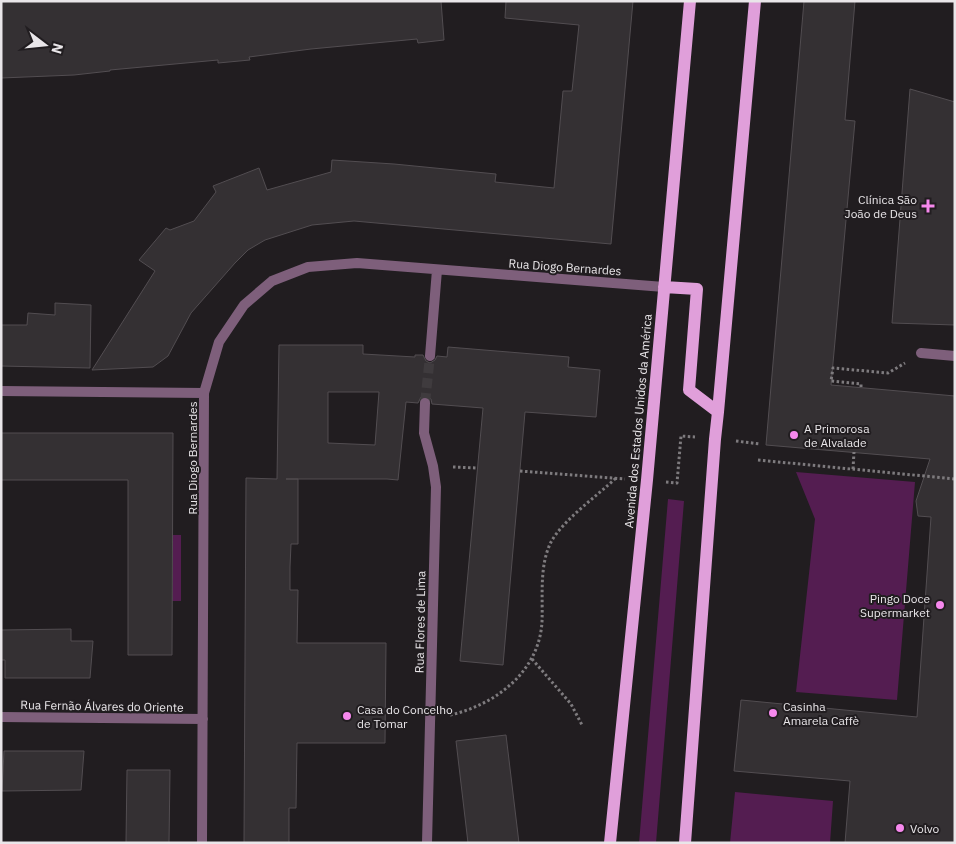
<svg xmlns="http://www.w3.org/2000/svg" width="956" height="844" font-family="'IBM Plex Sans',sans-serif">
<style>
.green{fill:#541d51}
.building{fill:#343033;stroke:#524d51;fill-rule:evenodd}
.lines{fill:none;stroke-linecap:round;stroke-linejoin:round}
.minor-tunnel{stroke:#3f3b3e;stroke-width:10;stroke-dasharray:10 5;stroke-linecap:butt}
.path{stroke:#7e7b7e;stroke-width:3;stroke-dasharray:2.5 2.5;stroke-linecap:butt}
.minor{stroke:#7e5f7b;stroke-width:10}
.primary{stroke:#e09fda;stroke-width:12}
.poi-dot{fill:#f688ed;stroke:#211d20;stroke-width:2}
.labels{text-anchor:middle;dominant-baseline:central;stroke-width:4;stroke-linejoin:round;paint-order:stroke}
.poi-label{font-size:12px;fill:#e9e6e9;stroke:#211d20;text-anchor:start}
.street-label{font-size:12px;fill:#e9e6e9;stroke:#211d20}
</style>
<rect width="100%" height="100%" fill="#211d20"/>
<path class="green" d="M796,472L915,482L897,700L796,692L815,519Z
M668,499L684,501L656,843H639Z
M173,535H181V601H172Z
M735,792L833,801L830,843H730Z"/>
<path class="building" d="M13,1H441L444,40L418,43L417,39L311,49L249,57L250,60L218,63V60L110,70V71L74,75L1,78V2Z
M506,1H633L611,244L354,221L312,225L265,240L248,250L235,263L191,313L168,356L153,367L92,370L155,271L139,260L166,228L170,230L194,221L216,192L213,186L259,168L267,190L331,172L332,160L394,164L496,174L495,182L554,188L563,91H572L579,25L505,18Z
M804,1H855L845,120L855,121L831,385L955,396V843H845L850,781L734,771L741,700L917,717L931,517L918,516L916,501L930,459L766,445Z
M910,89L955,102V325L892,323Z
M55,303L91,305L90,368L1,366V325H27L28,313L55,315Z
M279,345H363V354L415,357V355H423L426,361L430,363L435,360L437,356L447,357L448,347L569,357L568,367L600,370L596,417L525,412L503,665L460,661L483,408L432,404L431,399L426,396L421,397L418,403L406,402L398,480L387,479H286H298V544H291L290,567V590H298L297,643H386L385,743H297L296,808H289V843H244L246,478L277,479ZM328,392H379L375,445L328,443Z
M1,433H173L172,655H128V480H1Z
M71,629V641H93L90,678H5V660H1V630Z
M506,735L519,843H468L456,741Z
M4,751H84L81,790L2,791Z
M127,770H170L169,843H126Z"/>
<g class="lines">
<path class="minor-tunnel" d="M425,403L430,356"/>
<path class="path" d="M861,387V384L831,381L833,368L888,373L905,363
M736,441L760,444
M758,460L955,479
M453,467L477,468
M853,469L854,452
M520,471L625,479
M666,482L677,483L681,436L695,437
M532,659L571,704L582,725
M450,715C495,705 539,672 542,622C543,596 539,566 551,542C563,520 597,496 616,478"/>
<path class="minor" d="M921,353L955,356
M430,356L437,270
M1,391L204,393
M425,403L424,433L433,466L436,487L427,843
M1,717L203,719
M202,843L204,393L219,342L244,305L272,281L308,267L357,263L664,287"/>
<path class="primary" d="M664,287L697,289L689,390L718,412
M610,843L647,480L690,1
M685,843L715,439L718,412L755,1"/>
</g>
<g class="poi-dot">
<path d="M925.5 198.5h5v5h5v5h-5v5h-5v-5h-5v-5h5z"/>
<circle cx="794" cy="435" r="5"/>
<circle cx="940" cy="605" r="5"/>
<circle cx="773" cy="713" r="5"/>
<circle cx="347" cy="716" r="5"/>
<circle cx="900" cy="828" r="5"/>
</g>
<g class="labels">
<g class="poi-label">
<text x="917" y="199" text-anchor="end">Clínica São<tspan x="917" dy="14">João de Deus</tspan></text>
<text x="804" y="428">A Primorosa<tspan x="804" dy="14">de Alvalade</tspan></text>
<text x="930" y="598" text-anchor="end">Pingo Doce<tspan x="930" dy="14">Supermarket</tspan></text>
<text x="783" y="706">Casinha<tspan x="783" dy="14">Amarela Caffè</tspan></text>
<text x="357" y="709">Casa do Concelho<tspan x="357" dy="14">de Tomar</tspan></text>
<text x="910" y="828">Volvo</text>
</g>
<g class="street-label">
<text transform="translate(565 267) rotate(4)">Rua Diogo Bernardes</text>
<text transform="translate(638 421) rotate(-85)">Avenida dos Estados Unidos da América</text>
<text transform="translate(192 458) rotate(-90)">Rua Diogo Bernardes</text>
<text transform="translate(420 622) rotate(-89)">Rua Flores de Lima</text>
<text transform="translate(102 706) rotate(1)">Rua Fernão Álvares do Oriente</text>
</g>
</g>
<rect width="956" height="844" fill="none" stroke="#e9e6e9" stroke-width="5"/>
<g transform="translate(45 45) rotate(106)" stroke="#211d20" stroke-width="4" paint-order="stroke">
<path d="M0-4L9 19L0 12L-9 19Z" fill="#e9e6e9"/>
<text y="-8" font-size="14" font-weight="bold" text-anchor="middle" fill="#e9e6e9">N</text>
</g>
</svg>
